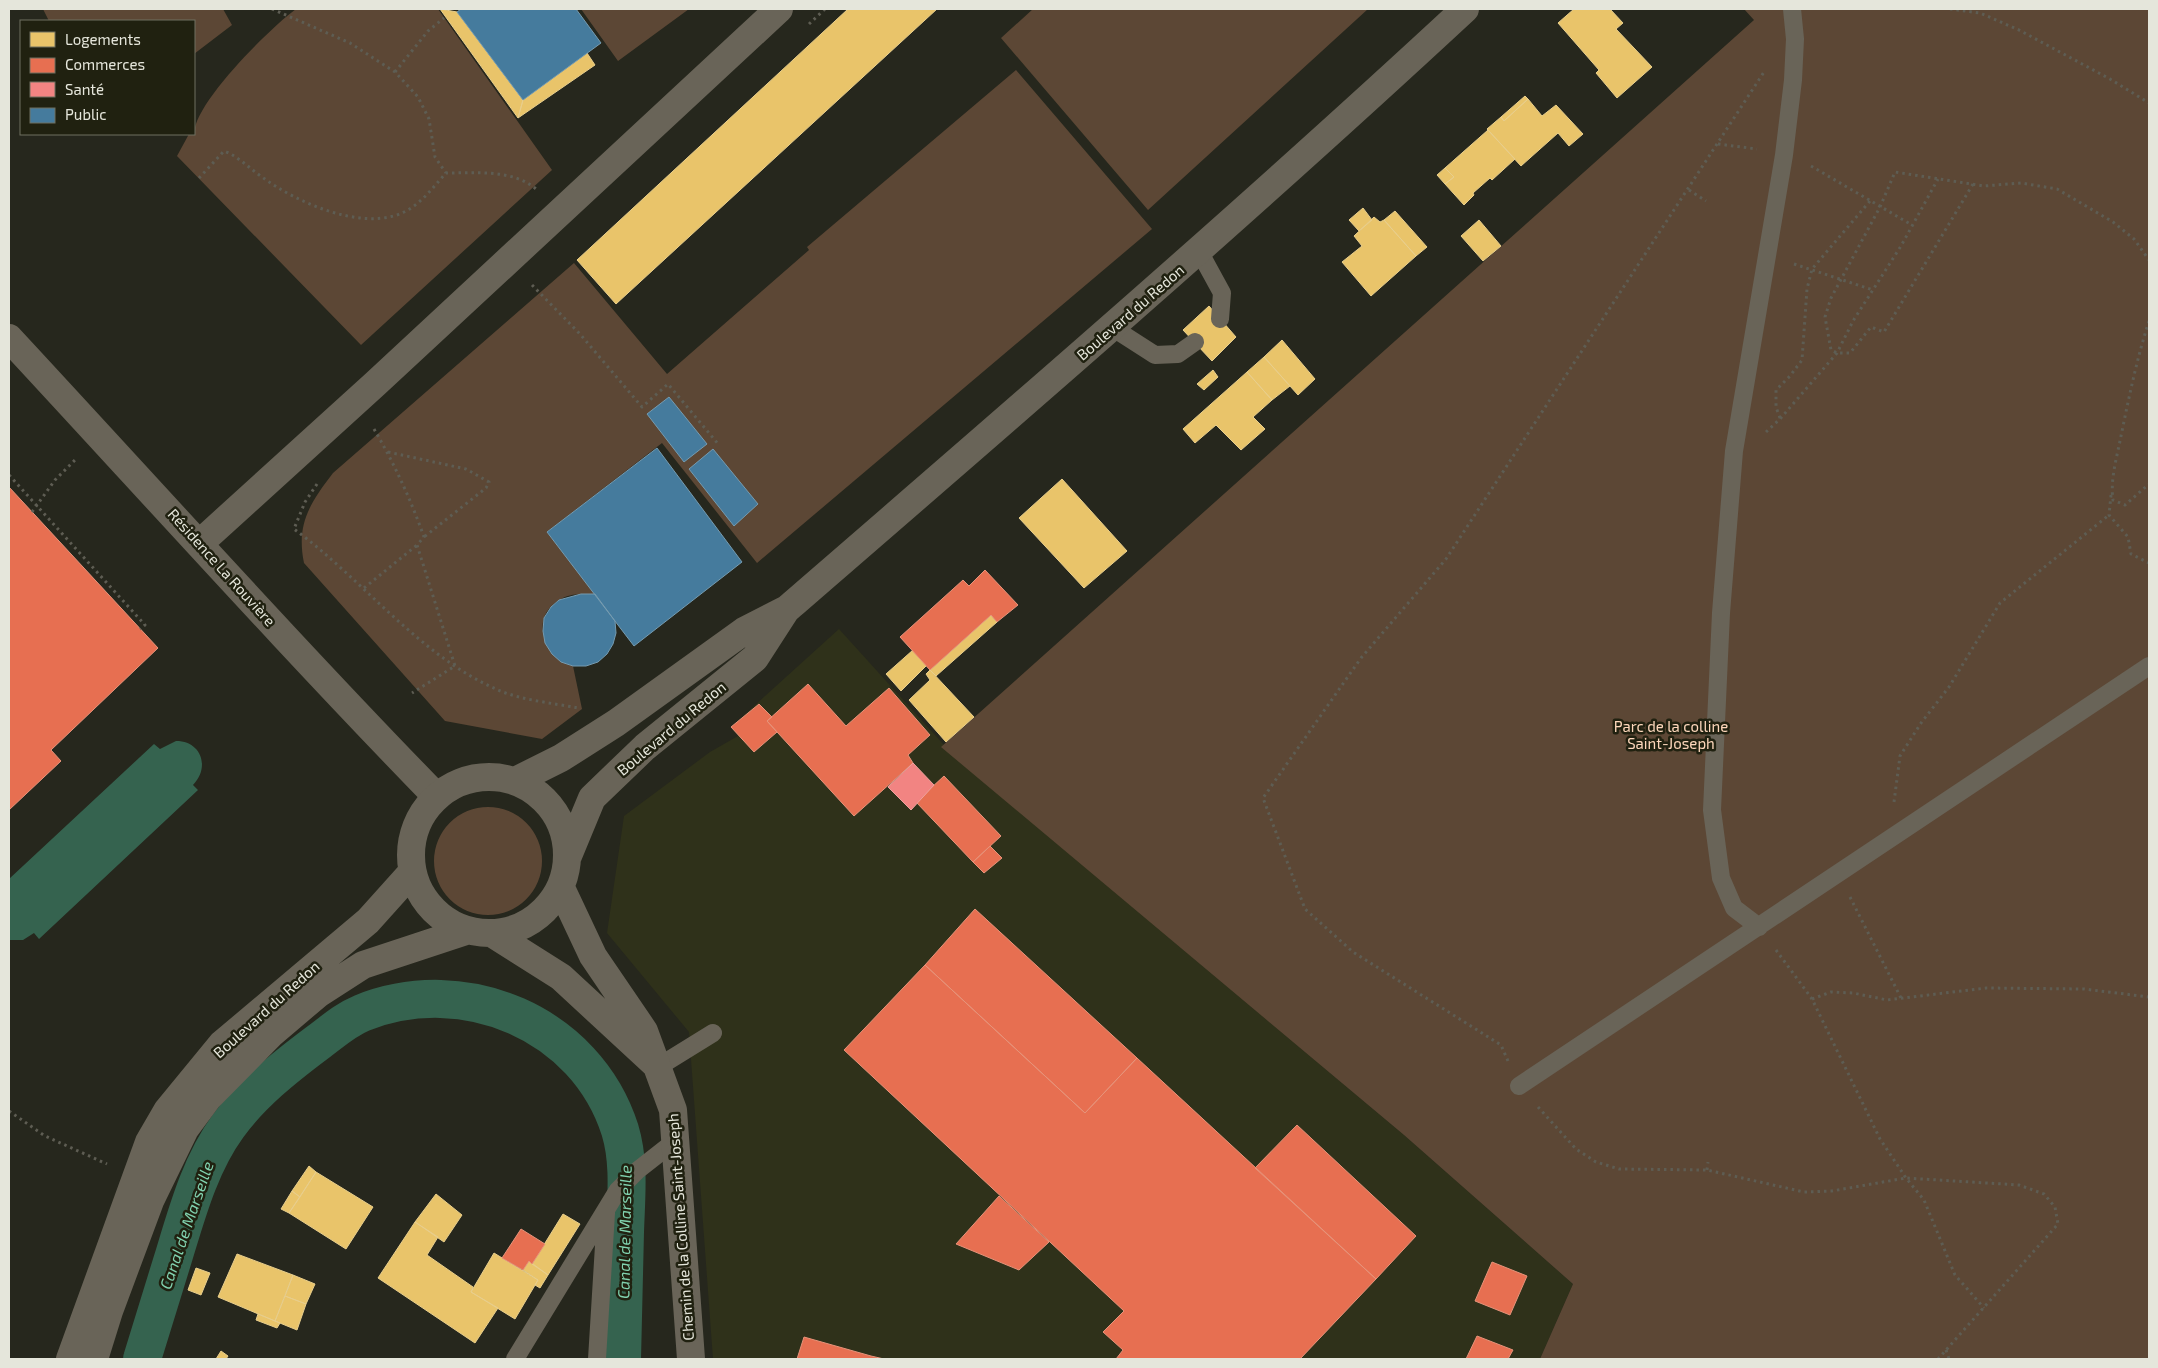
<svg xmlns="http://www.w3.org/2000/svg" width="2158" height="1368" font-family="'Exo 2',sans-serif">
<style>
.built{fill:#2f311a}
.green{fill:#5c4735}
.water{fill:#35634f}
.homes{fill:#e9c46a;stroke:#e8ce8c}
.shops{fill:#e76f51;stroke:#e6937a}
.health{fill:#f28482;stroke:#eea19d}
.public{fill:#457b9d;stroke:#759bb0}
.lines{fill:none;stroke-linecap:round;stroke-linejoin:round}
.canal{stroke:#35634f;stroke-width:38}
.path{stroke:#5e5d53;stroke-width:3;stroke-dasharray:2.5 4;stroke-linecap:butt}
.service{stroke:#696458;stroke-width:18}
.minor{stroke:#696458;stroke-width:28}
.tertiary{stroke:#696458;stroke-width:28}
.labels{text-anchor:middle;dominant-baseline:central;stroke-width:5;stroke-linejoin:round;paint-order:stroke}
.street-label{font-size:15px;fill:#e5e6db;stroke:#202110}
.park-label{font-size:15px;fill:#fed8bc;stroke:#202110}
.water-label{font-size:16px;font-style:italic;fill:#81d2af;stroke:#202110}
</style>
<rect width="100%" height="100%" fill="#26271d"/>
<path class="built" d="M839,629L944,745L942,747L1404,1135L1573,1284L1540,1359H713L689,1032L607,933L624,816L710,752L738,736L731,727Z"/>
<path class="green" d="M43,9H223L232,25L194,54V21H49Z
M296,9H438L552,170L361,345L177,156L189,134H194C194,103 270,28 296,9Z
M581,9H689L618,61Z
M1033,9H1368L1148,210L1001,38Z
M1744,9H2149V1359H1540L1573,1284L1404,1135L941,747L1754,20Z
M1016,70L1152,229L757,563L662,443L547,532L595,594C583,594 571,593 561,599C528,617 544,656 573,666L582,709L542,739L445,721L304,563C296,524 310,503 333,473L574,263L667,374L809,250L807,247Z
M434 861a54 54 0 1 1 108 0a54 54 0 1 1-108 0Z"/>
<path class="water" d="M176,741C202,741 210,768 193,785L198,790L39,939L34,933L23,940H9V879L154,744L160,749Z"/>
<path class="homes" d="M440,9L457,12L523,100L518,118Z
M848,9H937L616,304L577,260Z
M1574,9H1610L1623,23L1616,29L1652,67L1617,98L1596,73L1599,70L1558,23Z
M587,53L595,65L518,118L523,100Z
M1525,96L1528,99L1504,121L1501,117Z
M1528,99L1542,116L1556,105L1583,134L1569,146L1558,133L1521,166L1487,129L1501,117L1504,121Z
M1488,130L1515,159L1492,180L1490,178L1473,193L1474,195L1464,205L1445,184L1454,177L1445,168Z
M1445,168L1454,177L1445,184L1437,175Z
M1363,208L1372,220L1359,231L1349,220Z
M1395,211L1427,247L1416,256L1384,220Z
M1374,217L1380,222L1384,220L1416,256L1371,296L1342,262L1362,246L1354,236Z
M1479,220L1501,246L1483,261L1461,236Z
M1209,306L1236,337L1212,361L1183,330Z
M1282,340L1315,379L1298,395L1264,357Z
M1264,357L1290,386L1272,400L1247,372Z
M1213,370L1218,377L1204,390L1197,384Z
M1247,372L1272,400L1253,417L1265,429L1241,450L1216,425L1195,443L1183,429Z
M1062,479L1127,551L1084,588L1019,518Z
M991,615L997,622L936,676L930,670Z
M913,650L927,665L901,691L886,674Z
M930,670L974,717L946,742L909,700L930,680L926,674Z
M309,1166L316,1172L300,1197L292,1191Z
M316,1172L373,1207L346,1249L289,1213Z
M292,1191L300,1197L289,1213L281,1209Z
M436,1194L462,1215L444,1242L415,1222Z
M563,1214L580,1224L548,1275L532,1264Z
M415,1222L438,1237L427,1255L473,1287L471,1292L498,1308L475,1343L378,1278Z
M494,1253L538,1280L515,1319L471,1292Z
M237,1254L293,1275L275,1321L218,1297Z
M529,1261L548,1275L540,1288L535,1285L538,1280L523,1270Z
M196,1268L210,1273L201,1295L188,1290Z
M293,1275L315,1284L306,1304L285,1296Z
M285,1296L306,1304L297,1330L275,1321Z
M258,1314L275,1321L280,1323L277,1328L256,1320Z
M221,1351L228,1356L226,1359H216Z"/>
<path class="shops" d="M9,487L158,648L51,750L61,761L9,810Z
M985,570L1018,605L997,622L991,615L930,670L900,637L963,580L969,586Z
M808,684L846,726L889,688L930,735L908,755L913,763L854,816L767,721Z
M759,704L772,717L767,721L777,732L754,752L731,727Z
M944,776L1001,836L973,862L916,802Z
M990,846L1002,858L984,873L973,862Z
M975,909L1137,1058L1085,1113L925,965Z
M925,965L1085,1113L1137,1058L1376,1279L1300,1359H1116L1123,1350L1103,1332L1124,1311L844,1050Z
M1297,1125L1416,1236L1376,1279L1255,1168Z
M999,1196L1049,1242L1019,1270L956,1244Z
M521,1229L545,1244L532,1264L529,1261L523,1270L502,1258Z
M1492,1262L1527,1276L1510,1315L1475,1301Z
M1477,1336L1513,1350L1508,1359H1466Z
M804,1337L871,1356L884,1359H797Z"/>
<path class="health" d="M913,763L934,785L911,810L888,787Z"/>
<path class="public" d="M461,9H576L601,43L523,100L457,12Z
M669,397L707,444L684,462L647,414Z
M657,448L742,562L634,646L547,532Z
M713,449L758,504L734,526L689,469Z
M581,594H595L615,621L616,633L613,644L607,654L598,662L586,666H573L561,662L552,654L545,643L543,631L544,618L551,607L559,600Z"/>
<g class="lines">
<path class="canal" d="M142,1359C153,1323 164,1287 175,1252C188,1209 201,1163 228,1126C252,1093 285,1067 317,1043C332,1032 345,1020 362,1013C464,972 586,1023 620,1130C630,1163 626,1198 625,1232C624,1274 623,1317 622,1359"/>
<path class="path" d="M272,9L350,43L395,72L418,97L429,119L435,157L446,173
M1950,9L1980,13L2019,30L2110,79L2149,103
M809,24L825,9
M395,72L428,31L444,18
M1718,144L1757,149
M1811,166L1912,225
M199,178L224,151C239,157 249,168 262,177C297,203 370,236 411,208C425,199 435,185 446,173C474,173 513,169 536,189
M1973,184L1884,332L1871,327L1850,353H1837L1831,350L1825,317L1831,298L1880,207L1895,172L1984,186L2021,183L2057,189L2113,222L2134,239L2149,260
M1689,190L1706,201
M1794,264L1873,290
M532,285L580,334L642,407L668,384L719,445
M2149,321C2137,358 2129,397 2121,436C2117,457 2110,479 2113,500L2125,505L2149,484
M1780,418L1776,407V390L1790,376L1802,360L1807,289L1812,269L1870,201
M374,429C394,463 411,500 424,537L417,545L455,666L412,693
M1766,432L1780,419L1837,353L1853,321L1901,246L1938,179
M388,452L466,469L489,482L486,488L424,537
M9,475L145,625L140,629
M317,484L305,502L294,529C361,578 420,656 496,689C519,700 553,703 578,708
M2111,495L2109,515L2128,537L2131,554L2149,563
M32,512L55,480L76,459
M364,588L417,545
M1894,802L1900,756L1921,723L1949,687L2000,603L2109,515
M1850,897L1901,998
M1776,950L1812,999L1880,1139L1906,1178L1924,1200L1955,1275L1984,1308
M1812,999L1831,992L1853,993L1887,1000L1986,988L2084,989L2149,997
M1508,1061L1501,1045L1353,952L1305,909L1263,798L1361,658L1446,559L1764,72
M1538,1107L1576,1149L1596,1162L1619,1169L1707,1170L1804,1192L1832,1191L1906,1178L2019,1185L2044,1194L2055,1207L2058,1224L1938,1359
M9,1111L45,1136L107,1164
M1707,1170L1708,1162
M1946,1350L1949,1359"/>
<path class="service" d="M1199,251L1222,293L1220,319
M1113,328L1155,355L1178,354L1195,342
M1759,927L1734,908L1721,878L1712,810L1721,613L1734,451L1784,155L1793,80L1795,39L1792,9
M658,1067L713,1033
M1519,1086L2149,666
M515,1359L618,1190L638,1170L675,1141
M597,1359L606,1213"/>
<path class="minor" d="M9,338C151,491 290,646 436,796
M200,543L375,384L779,9"/>
<path class="tertiary" d="M411 855a78 78 0 1 1 156 0a78 78 0 1 1-156 0Z
M515,781L561,758L616,723L744,631L787,609C1016,411 1244,214 1465,9
M568,856L592,798L645,747L755,658L786,610
M561,888L593,956L644,1031L673,1110L691,1359
M493,934L561,977L654,1063
M70,1359L149,1142L167,1111L222,1044L368,921L412,872
M94,1359L109,1311L150,1201L185,1129L208,1098L272,1033L318,994L363,965L466,931"/>
</g>
<g class="labels">
<g class="street-label">
<text transform="translate(1130 312) rotate(-41)">Boulevard du Redon</text>
<text transform="translate(222 567) rotate(48)">Résidence La Rouvière</text>
<text transform="translate(671 728) rotate(-40)">Boulevard du Redon</text>
<text transform="translate(266 1009) rotate(-42)">Boulevard du Redon</text>
<text transform="translate(680 1227) rotate(-94)">Chemin de la Colline Saint-Joseph</text>
</g>
<g class="park-label">
<text x="1671" y="726">Parc de la colline<tspan x="1671" dy="17">Saint-Joseph</tspan></text>
</g>
<g class="water-label">
<text transform="translate(186 1225) rotate(-71)">Canal de Marseille</text>
<text transform="translate(624 1232) rotate(-89)">Canal de Marseille</text>
</g>
</g>
<rect width="2158" height="1368" fill="none" stroke="#e5e6db" stroke-width="20"/>
<rect x="20" y="20" width="175" height="115" fill="#202110" stroke="#6f7061"/>
<rect x="30" y="32" width="25" height="15" fill="#e9c46a" stroke="#6f7061"/>
<text x="65" y="45" font-size="15" fill="#e5e6db">Logements</text>
<rect x="30" y="58" width="25" height="15" fill="#e76f51" stroke="#6f7061"/>
<text x="65" y="70" font-size="15" fill="#e5e6db">Commerces</text>
<rect x="30" y="82" width="25" height="15" fill="#f28482" stroke="#6f7061"/>
<text x="65" y="95" font-size="15" fill="#e5e6db">Santé</text>
<rect x="30" y="108" width="25" height="15" fill="#457b9d" stroke="#6f7061"/>
<text x="65" y="120" font-size="15" fill="#e5e6db">Public</text>
</svg>
